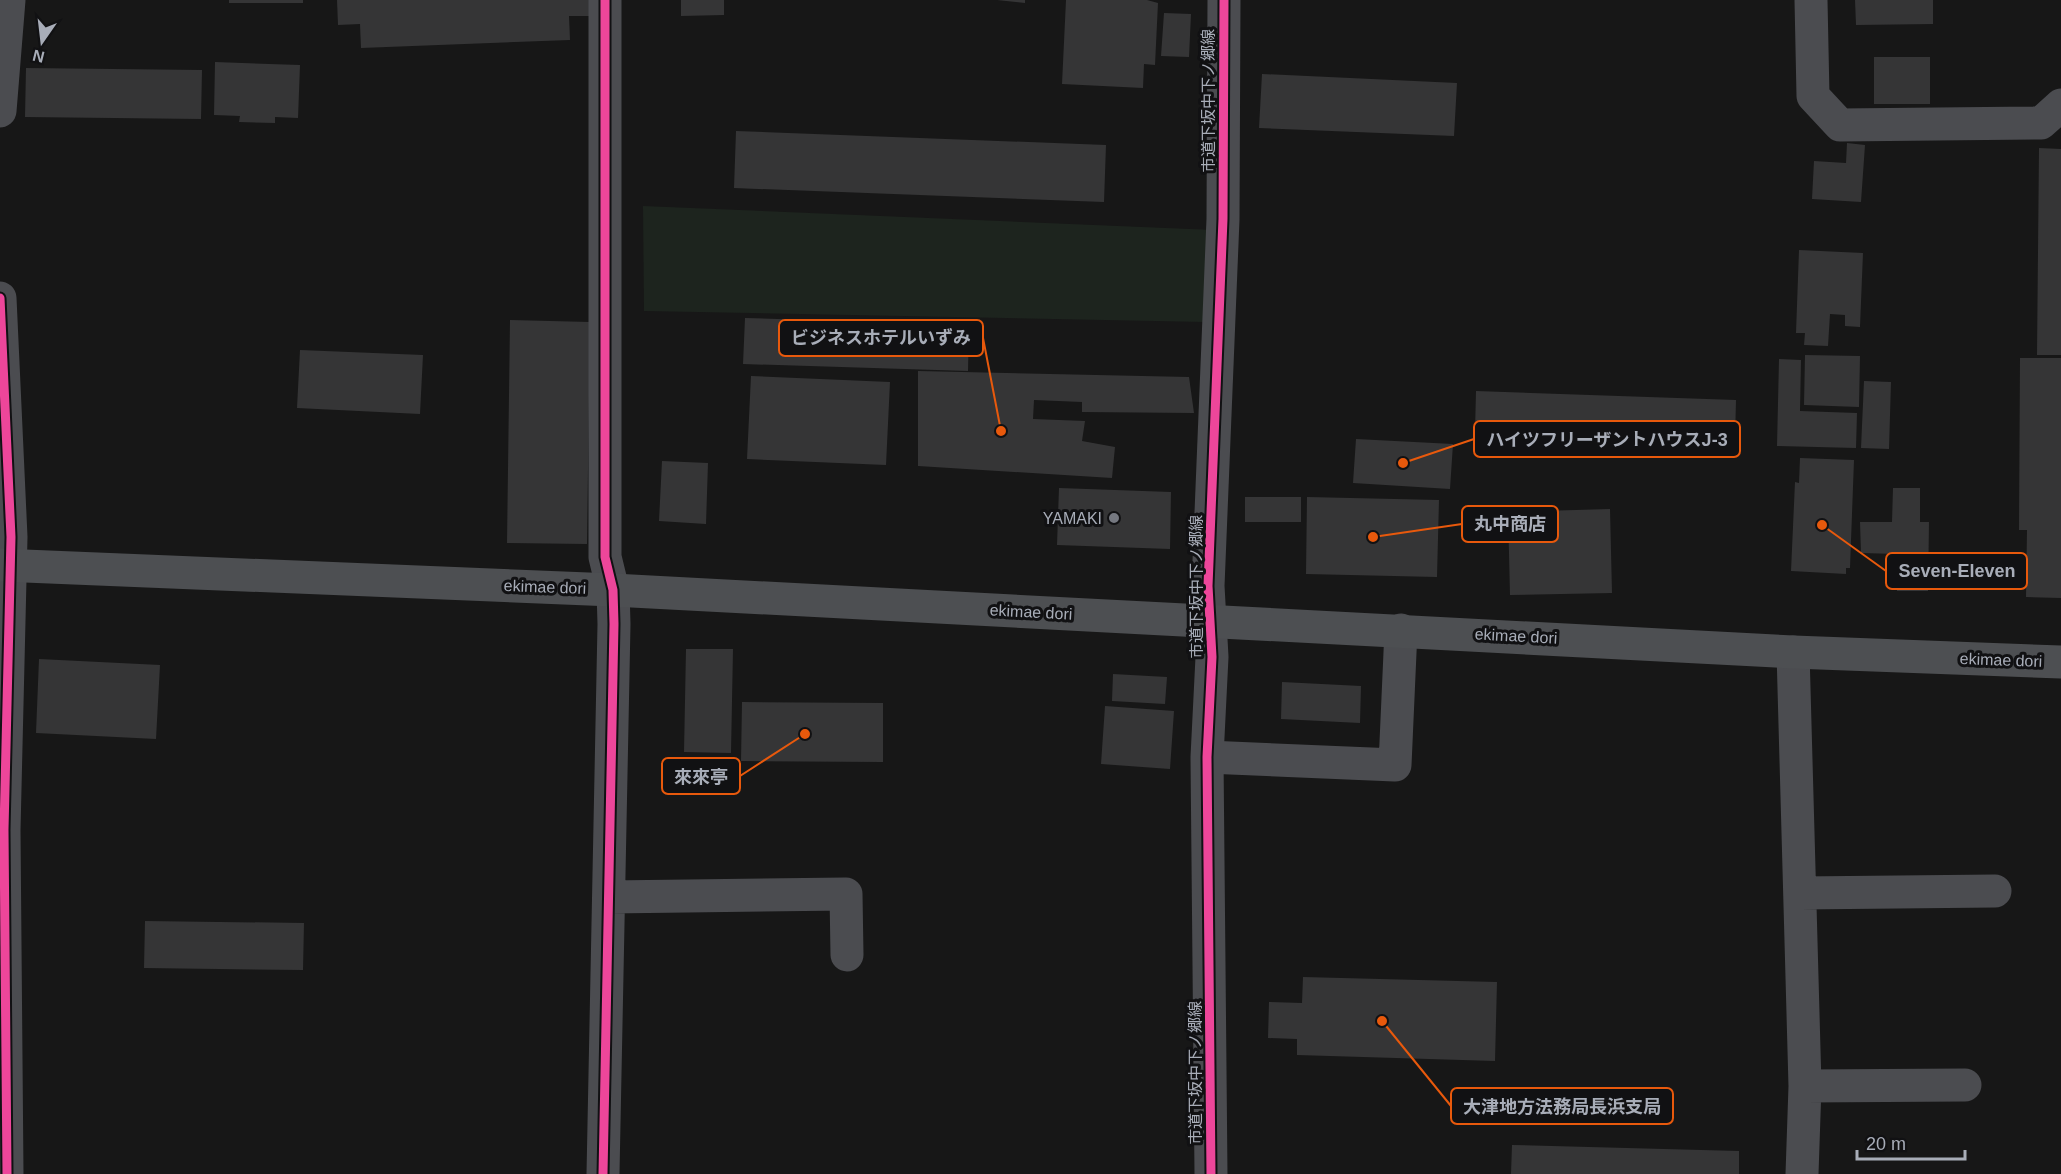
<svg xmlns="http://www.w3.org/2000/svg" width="2061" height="1174" font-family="Helvetica,'Noto Sans JP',sans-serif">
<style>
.green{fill:#1d241e}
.building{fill:#353536}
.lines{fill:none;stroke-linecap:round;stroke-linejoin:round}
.minor{stroke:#4b4c50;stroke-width:33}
.major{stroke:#4d4f52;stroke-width:33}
.cycleway-casing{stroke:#111113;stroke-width:13}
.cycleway{stroke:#ed469a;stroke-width:9}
.poi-dot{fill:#757880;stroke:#111113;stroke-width:2}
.labels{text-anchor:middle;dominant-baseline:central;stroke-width:6;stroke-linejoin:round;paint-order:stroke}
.street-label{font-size:16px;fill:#a8adb8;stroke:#111113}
.poi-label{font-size:16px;fill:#a8adb8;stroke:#111113;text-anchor:end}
.leader{fill:none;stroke:#e8590c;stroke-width:2}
.callout-dot{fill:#e8590c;stroke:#111113;stroke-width:2}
.callout{fill:#111113;stroke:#e8590c;stroke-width:2}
.callout-label{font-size:18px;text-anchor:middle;font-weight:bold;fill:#a8adb8}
</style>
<rect width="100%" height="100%" fill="#171717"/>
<path class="green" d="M643,206L1214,230L1205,322L644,311Z"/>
<path class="building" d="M229,0H303V3H229Z
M337,0H591L592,16H569L570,40L361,48L360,24L338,25Z
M681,0H724V15L681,16Z
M997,0H1025V3Z
M1066,0H1147L1158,3L1155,65L1144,64L1143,88L1062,84Z
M1855,0H1933V24L1856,25Z
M1164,13L1191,14L1189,57L1161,56Z
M1874,57H1930V104H1874Z
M215,62L300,65L298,118L275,117V123L239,122L240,116L214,115Z
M26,68L202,70L201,119L25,117Z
M1262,74L1457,83L1454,136L1259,128Z
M736,131L1106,145L1104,202L734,188Z
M1847,143L1865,145L1861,202L1812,199L1814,161L1846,163Z
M2039,148L2061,149V355H2037Z
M1799,250L1863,253L1860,327L1845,326V315L1830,314L1828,346L1804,345L1805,333H1796Z
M745,318L969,325L968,371L743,364Z
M510,320L590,322L587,544L507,543Z
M300,350L423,355L420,414L297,408Z
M1805,355L1860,356L1859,407L1804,405Z
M2020,358H2061V598L2026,597L2027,530H2019Z
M1779,359L1801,360L1800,411L1857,413L1856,448L1777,446Z
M918,371L1189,377L1194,413L1082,412V402L1034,400L1033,419L1085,421L1082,441L1115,447L1112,478L918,466Z
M751,376L890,382L886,465L747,459Z
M1864,381L1891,382L1889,449L1861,448Z
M1476,391L1736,400L1735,440L1475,431Z
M1356,439L1453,444L1450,489L1353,483Z
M1800,458L1854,460L1850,568H1846V574L1791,571L1795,482L1799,483Z
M662,461L708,463L706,524L659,521Z
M1059,488L1171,492L1170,549L1057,545Z
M1893,488H1920V522H1929L1928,591H1897V554L1861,553L1860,522H1892Z
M1245,497H1301V522H1245Z
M1307,497L1439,500L1437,577L1306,574Z
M1610,509L1612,593L1510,595L1508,512Z
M686,649H733L731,753L684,752Z
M39,659L160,665L156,739L36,733Z
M1113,674L1167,677L1165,704L1112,701Z
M1282,682L1361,686L1360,723L1281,719Z
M742,702L883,703V762L741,761Z
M1105,706L1174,711L1170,769L1101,764Z
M145,921L304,923L303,970L144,968Z
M1303,977L1497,982L1495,1061L1297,1055V1039L1268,1038L1269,1002L1302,1003Z
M1512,1145L1739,1151V1174H1511Z"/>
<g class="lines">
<path class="minor" d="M1811,0L1813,96L1840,125L2041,123L2061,105
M0,111L9,0
M0,298L11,537L4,830L7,1174
M1793,652L1805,1086L1802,1174
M1207,757L1395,765L1401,630
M1800,893L1995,891
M609,897L846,894L847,955
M1805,1086L1965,1085
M603,1174L614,624L613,590L605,557V0
M1211,1174L1207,757L1212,657L1208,586L1223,219L1224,0"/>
<path class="major" d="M0,565L613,590L1793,652L2061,662"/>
<g class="cycleway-casing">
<path id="cycleway" d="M0,298L11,537L4,830L7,1174
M603,1174L614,624L613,590L605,557V0
M1211,1174L1207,757L1212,657L1208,586L1223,219L1224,0"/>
</g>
<use href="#cycleway" class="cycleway"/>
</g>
<circle class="poi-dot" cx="1114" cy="518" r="6"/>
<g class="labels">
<g class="street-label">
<text transform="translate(1208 101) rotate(-90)">市道下坂中下ノ郷線</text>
<text transform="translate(545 587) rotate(2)">ekimae dori</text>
<text transform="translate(1196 587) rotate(-90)">市道下坂中下ノ郷線</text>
<text transform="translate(1031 612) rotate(3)">ekimae dori</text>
<text transform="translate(1516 636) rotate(3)">ekimae dori</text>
<text transform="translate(2001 660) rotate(2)">ekimae dori</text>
<text transform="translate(1195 1073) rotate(-90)">市道下坂中下ノ郷線</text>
</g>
<g class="poi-label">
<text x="1102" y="518">YAMAKI</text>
</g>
</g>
<path class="leader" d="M1001 431L983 338M1403 463L1474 439M1373 537L1462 524M1822 525L1886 571M805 734L740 776M1382 1021L1451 1106"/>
<g class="callout-dot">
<circle cx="1001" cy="431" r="6"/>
<circle cx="1403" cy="463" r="6"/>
<circle cx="1373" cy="537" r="6"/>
<circle cx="1822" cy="525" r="6"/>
<circle cx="805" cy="734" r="6"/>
<circle cx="1382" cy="1021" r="6"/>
</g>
<g class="callout">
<rect x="779" y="320" width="204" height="36" rx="6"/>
<rect x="1474" y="421" width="266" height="36" rx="6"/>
<rect x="1462" y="506" width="96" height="36" rx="6"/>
<rect x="1886" y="553" width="141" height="36" rx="6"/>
<rect x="662" y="758" width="78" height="36" rx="6"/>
<rect x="1451" y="1088" width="222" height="36" rx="6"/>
</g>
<g class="callout-label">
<text x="881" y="344">ビジネスホテルいずみ</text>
<text x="1607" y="446">ハイツフリーザントハウスJ-3</text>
<text x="1510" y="530">丸中商店</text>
<text x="1957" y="577">Seven-Eleven</text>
<text x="701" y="783">來來亭</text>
<text x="1562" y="1113">大津地方法務局長浜支局</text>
</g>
<g transform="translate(42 42) rotate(194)" stroke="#111113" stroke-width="4.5" paint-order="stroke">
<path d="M0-4.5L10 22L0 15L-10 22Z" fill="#a8adb8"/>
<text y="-9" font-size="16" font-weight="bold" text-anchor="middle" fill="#a8adb8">N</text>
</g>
<path d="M1857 1150v9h108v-9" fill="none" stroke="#a8adb8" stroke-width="3"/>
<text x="1866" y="1150" font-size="18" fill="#a8adb8" stroke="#111113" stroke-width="4.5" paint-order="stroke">20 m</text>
</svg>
